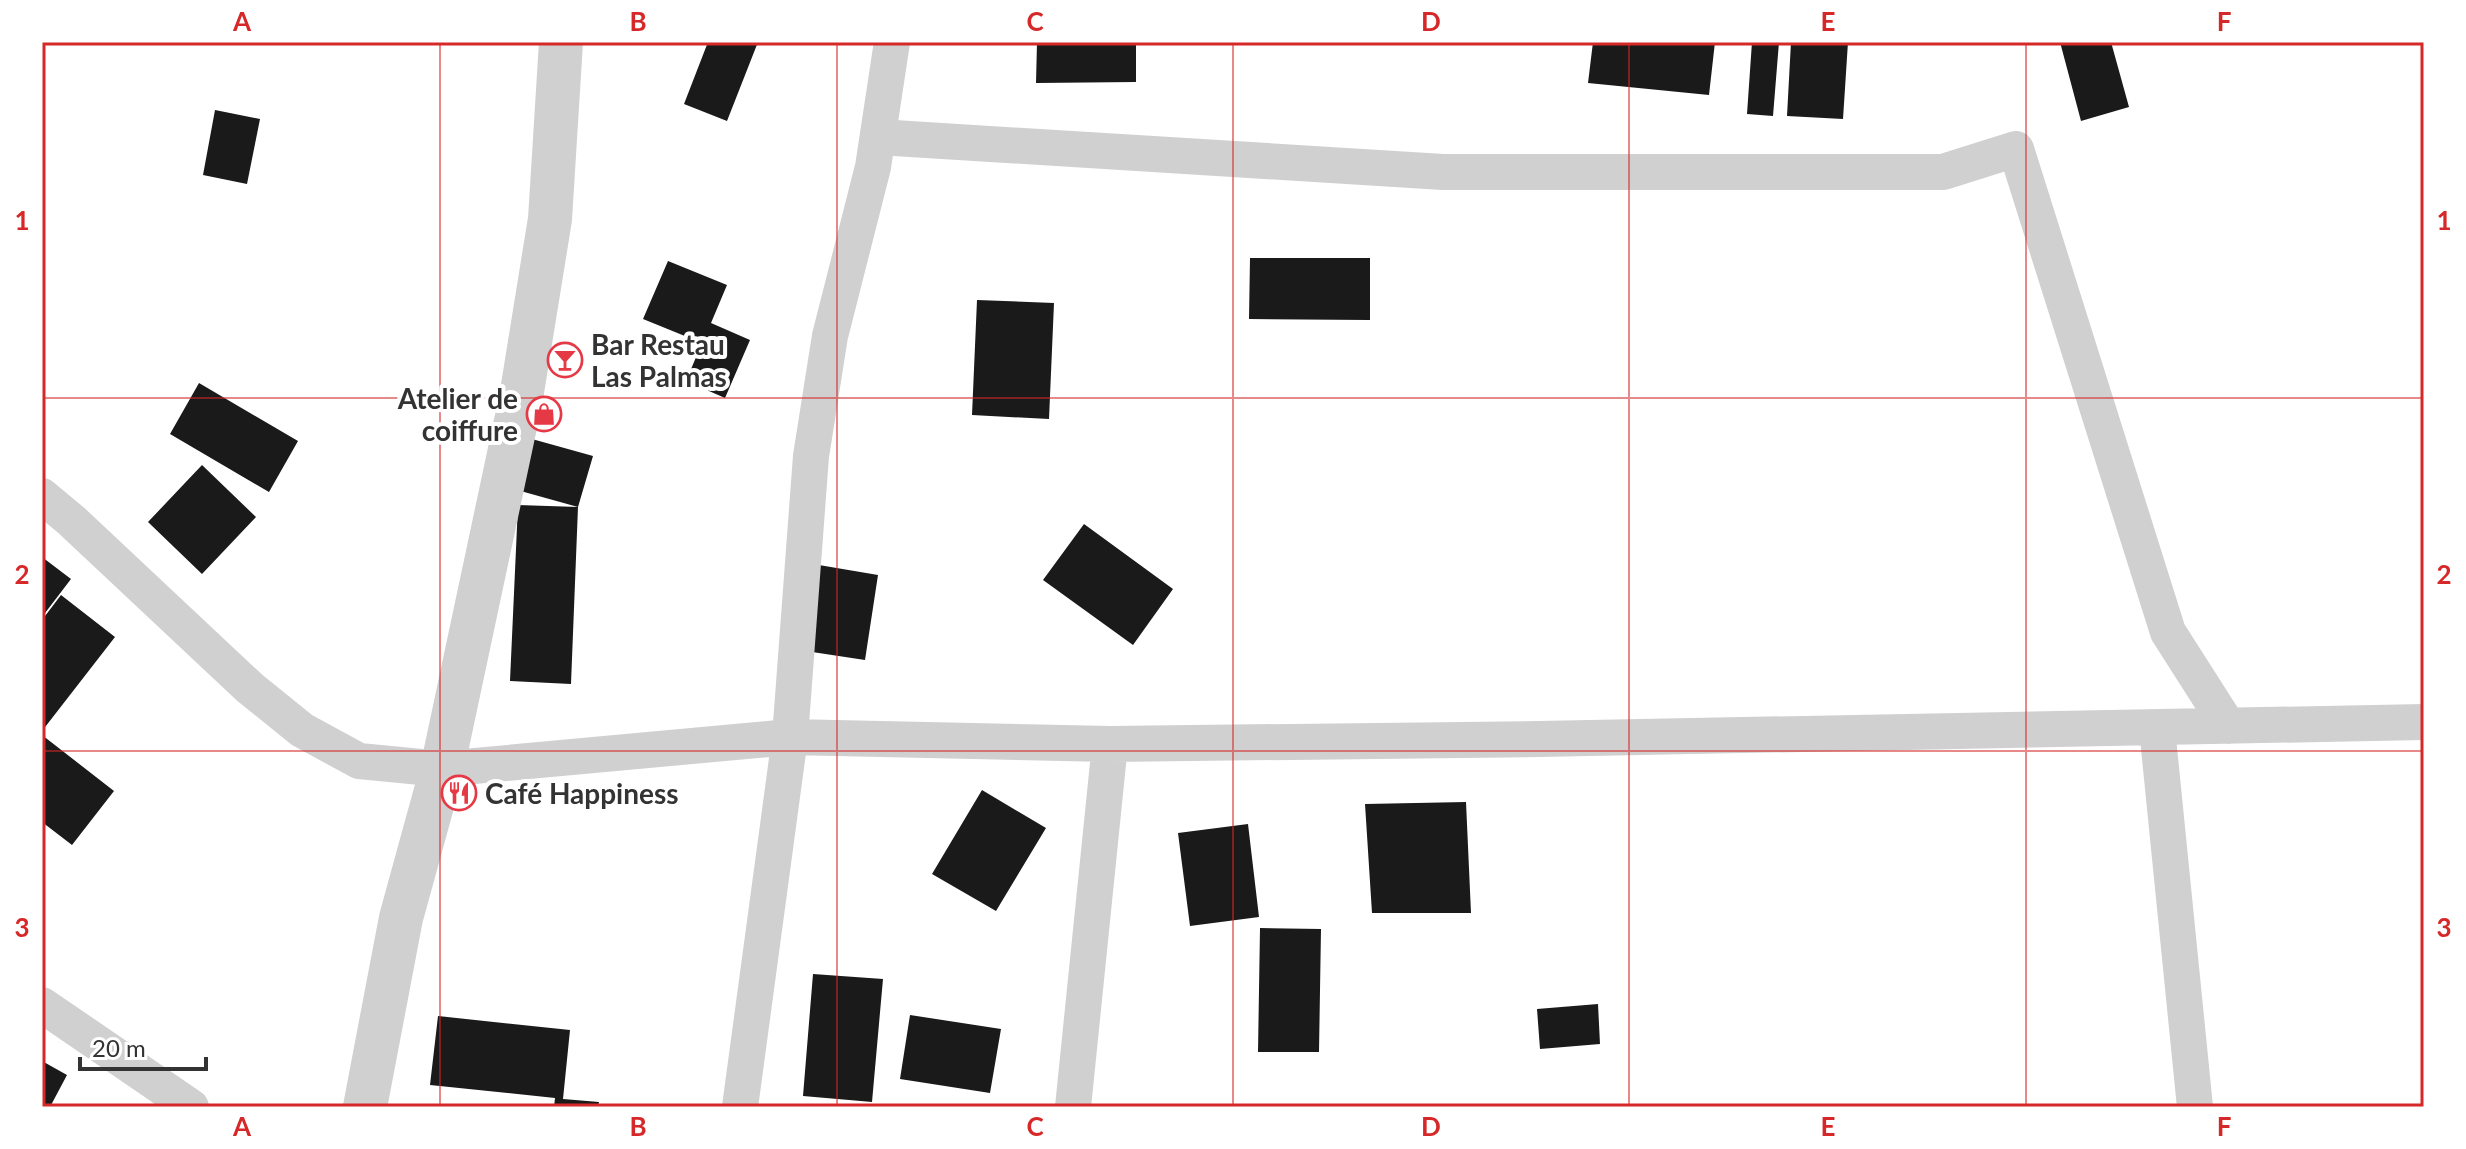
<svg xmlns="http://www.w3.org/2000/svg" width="2466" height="1149" font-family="Lato,sans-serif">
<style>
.building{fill:#1a1a1a}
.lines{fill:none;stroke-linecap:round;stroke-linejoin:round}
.minor{stroke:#d0d0d0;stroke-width:36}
.tertiary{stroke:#d0d0d0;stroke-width:44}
.grid{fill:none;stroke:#d62828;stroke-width:2;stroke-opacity:0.55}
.labels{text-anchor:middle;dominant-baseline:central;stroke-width:8;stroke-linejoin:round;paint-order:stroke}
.poi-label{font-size:28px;font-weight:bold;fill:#333;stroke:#fff;text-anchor:start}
.neatline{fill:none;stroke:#d62828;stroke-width:3}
.grid-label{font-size:26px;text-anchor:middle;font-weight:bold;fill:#d62828}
</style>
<rect width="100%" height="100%" fill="#fff"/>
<path class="building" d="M708,42H758L727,121L684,104Z
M1037,42H1136V82L1036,83Z
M1593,42H1715L1709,95L1588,83Z
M1752,42H1779L1773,116L1747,114Z
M1791,42H1848L1843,119L1787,116Z
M2060,42H2111L2129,107L2081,121Z
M215,110L260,119L247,184L203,175Z
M1250,258H1370V320L1249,319Z
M668,261L727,285L711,323L750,340L725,398L686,381L702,343L643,319Z
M977,300L1054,303L1049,419L972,415Z
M199,383L298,441L269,492L170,434Z
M532,439L593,456L578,507L571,684L510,681L518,505L578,507L517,490Z
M202,465L256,517L202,574L148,522Z
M1084,524L1173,589L1133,645L1043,580Z
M42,557L71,579L42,617Z
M813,564L878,575L865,660L799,650Z
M61,595L115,637L42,731V620Z
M42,735L114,791L72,845L42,822Z
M982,790L1046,828L996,911L932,874Z
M1466,802L1471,913H1372L1365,804Z
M1248,824L1259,917L1190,926L1178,833Z
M1260,928L1321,929L1319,1052H1258Z
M813,974L883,979L872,1102L803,1096Z
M1598,1004L1600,1044L1540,1049L1537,1009Z
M910,1015L1001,1029L990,1093L900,1079Z
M438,1016L570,1030L563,1099L599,1102L598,1107H554L555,1098L430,1085Z
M42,1061L67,1075L50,1107H42Z"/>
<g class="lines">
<path class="minor" d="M878,137L1443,172H1943L2016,149L2168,632L2228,726
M42,496L72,521L250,688L302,730L359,761L442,769L790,737L1110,744L1539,739L2424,722
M2157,728L2195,1107
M42,1005L191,1107
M740,1107L790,737L811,456L830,336L873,167L892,42
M1073,1107L1110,744"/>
<path class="tertiary" d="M365,1107L401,918L442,769L521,398L550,219L561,42"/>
</g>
<path class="grid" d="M440,42V1107M837,42V1107M1233,42V1107M1629,42V1107M2026,42V1107M42,398H2424M42,751H2424"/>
<defs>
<g id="bar-ring" transform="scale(1.8)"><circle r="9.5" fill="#fff" stroke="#e63946" stroke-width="1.5"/><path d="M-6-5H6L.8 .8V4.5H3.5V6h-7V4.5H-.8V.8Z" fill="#e63946"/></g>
<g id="shop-ring" transform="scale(1.8)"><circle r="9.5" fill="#fff" stroke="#e63946" stroke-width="1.5"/><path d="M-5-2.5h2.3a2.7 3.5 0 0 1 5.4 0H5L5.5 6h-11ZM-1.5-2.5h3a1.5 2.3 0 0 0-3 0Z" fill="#e63946"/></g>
<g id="restaurant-ring" transform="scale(1.8)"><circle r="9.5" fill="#fff" stroke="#e63946" stroke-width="1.5"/><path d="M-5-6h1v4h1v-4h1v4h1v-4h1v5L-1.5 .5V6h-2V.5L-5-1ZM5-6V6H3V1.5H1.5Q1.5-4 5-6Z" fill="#e63946"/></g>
</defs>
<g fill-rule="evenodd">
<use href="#bar-ring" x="565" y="360"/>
<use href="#shop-ring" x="544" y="414"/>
<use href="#restaurant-ring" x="459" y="793"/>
</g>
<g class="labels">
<g class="poi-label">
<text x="591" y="344">Bar Restau<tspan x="591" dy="32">Las Palmas</tspan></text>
<text x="518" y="398" text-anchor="end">Atelier de<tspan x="518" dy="32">coiffure</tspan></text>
<text x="485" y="793">Café Happiness</text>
</g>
</g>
<rect width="2466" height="1149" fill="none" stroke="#ffffff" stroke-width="88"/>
<path d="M80 1057v12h126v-12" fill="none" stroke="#333333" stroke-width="4"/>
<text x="92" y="1057" font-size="24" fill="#333333" stroke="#ffffff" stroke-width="6" paint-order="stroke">20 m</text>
<rect x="44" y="44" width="2378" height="1061" class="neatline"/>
<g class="grid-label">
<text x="242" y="31">A</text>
<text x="638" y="31">B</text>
<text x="1035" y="31">C</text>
<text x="1431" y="31">D</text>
<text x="1828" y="31">E</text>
<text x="2224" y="31">F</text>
<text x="22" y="230">1</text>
<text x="2444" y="230">1</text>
<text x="22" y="584">2</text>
<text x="2444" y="584">2</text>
<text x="22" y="937">3</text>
<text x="2444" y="937">3</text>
<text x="242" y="1136">A</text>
<text x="638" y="1136">B</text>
<text x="1035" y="1136">C</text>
<text x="1431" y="1136">D</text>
<text x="1828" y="1136">E</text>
<text x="2224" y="1136">F</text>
</g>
</svg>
